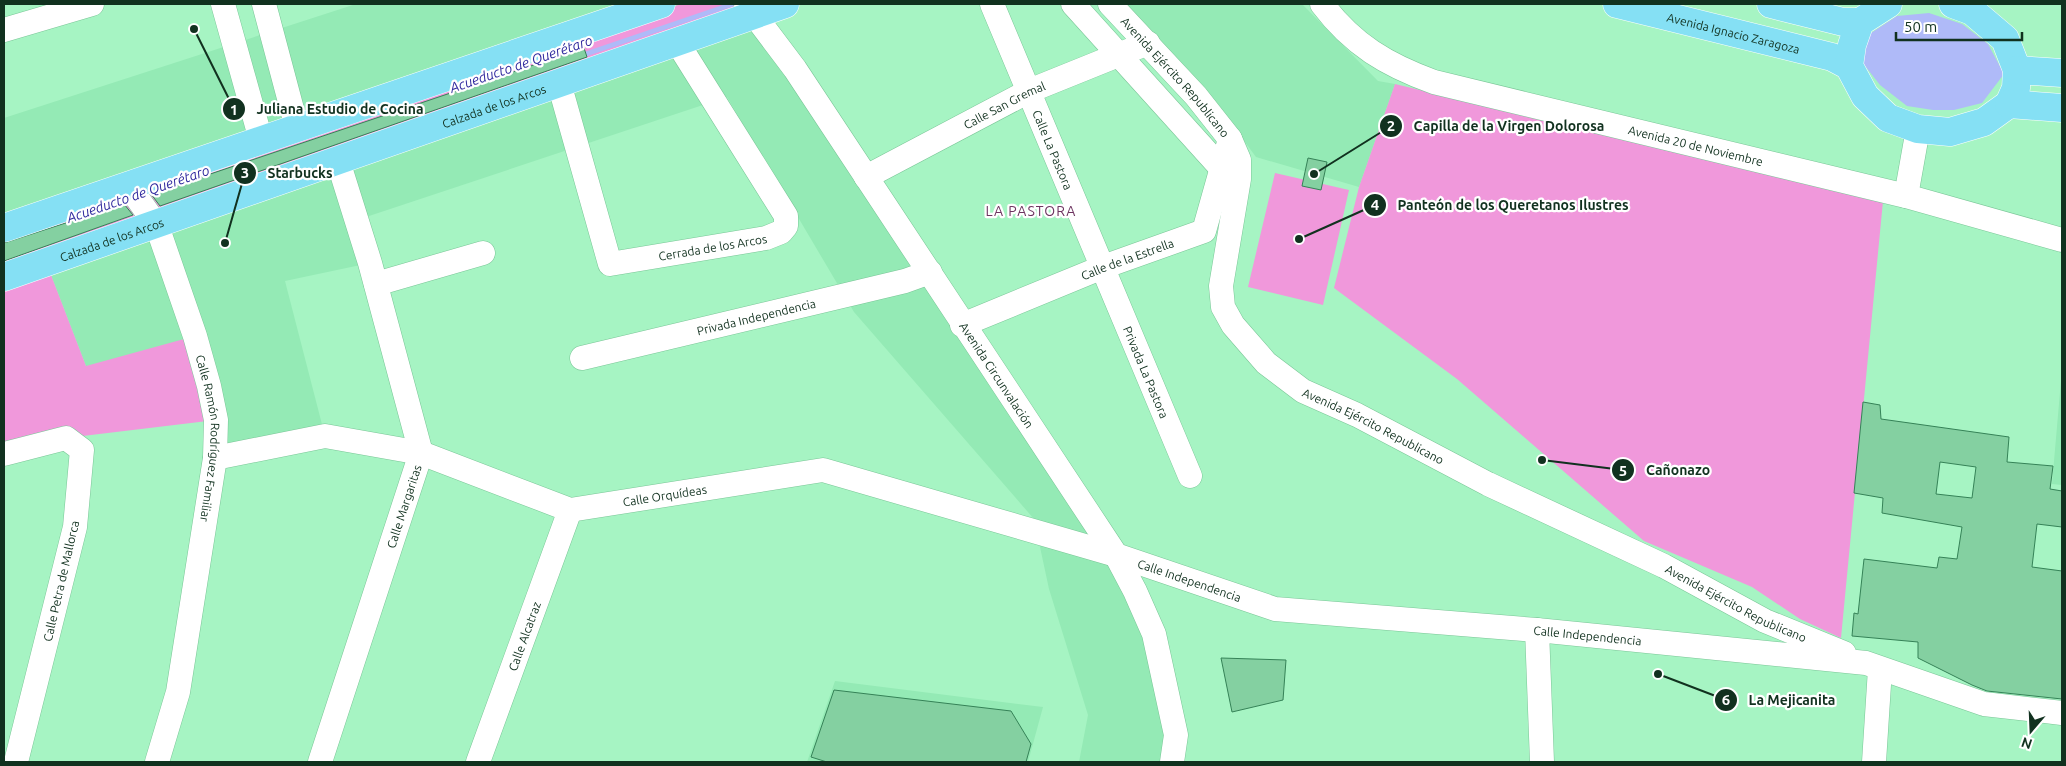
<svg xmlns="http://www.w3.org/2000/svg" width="2066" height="766" font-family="Ubuntu,sans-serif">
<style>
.built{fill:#94eab5}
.green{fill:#f098db}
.water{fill:#afbaf8}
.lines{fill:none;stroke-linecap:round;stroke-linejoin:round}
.stream{stroke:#afbaf8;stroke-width:5}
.building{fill:#84d0a1;stroke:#358257;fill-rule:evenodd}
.minor-casing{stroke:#7ac697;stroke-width:25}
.major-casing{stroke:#fff;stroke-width:29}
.minor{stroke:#fff;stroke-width:24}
.major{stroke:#85e0f4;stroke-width:28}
.labels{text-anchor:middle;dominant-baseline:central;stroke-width:4.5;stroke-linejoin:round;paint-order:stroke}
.street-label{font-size:12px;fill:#11311f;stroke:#fff}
.water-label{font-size:14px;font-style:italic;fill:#312b9f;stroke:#fff}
.neighbourhood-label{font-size:14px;letter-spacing:1px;fill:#6d3460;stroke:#fff}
.leader{fill:none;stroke:#11311f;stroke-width:2}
.callout-dot{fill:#11311f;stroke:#fff;stroke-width:2}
.mark-label{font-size:15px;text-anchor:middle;font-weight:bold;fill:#fff}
.callout-label{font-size:14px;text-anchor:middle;font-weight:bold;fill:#11311f;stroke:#fff;stroke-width:4.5;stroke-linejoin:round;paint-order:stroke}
</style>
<rect width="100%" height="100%" fill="#a6f4c3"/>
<path class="built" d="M356,4H661L4,228V118Z
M1117,4H1302L1378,81L1395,84L1359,187L1256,157L1239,134Z
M754,14L1135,591L1172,762H1079L1088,715L1049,589L1034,519L854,312L727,97L357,220L370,263L285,281L325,436L215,458L216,420L86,366L46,262Z
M2062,369V485L2052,484Z
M835,681L1043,707L1028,762H807Z"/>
<path class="green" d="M681,4H770L4,267V235Z
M1395,84L1883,201L1841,638L1800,619L1752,587L1644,541L1457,379L1334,288L1359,187Z
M1275,173L1349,190L1323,305L1248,287Z
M46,262L86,366L195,336L216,420L66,438L4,454V277Z"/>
<path class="water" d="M1929,13L1962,24L1988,44L2004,74L1982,103L1954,110H1933L1907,106L1880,85L1862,62L1868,35L1897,16Z"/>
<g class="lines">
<path class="stream" d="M580,56L733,4"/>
</g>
<path class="building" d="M584,48L587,57L160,206L151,194Z
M1308,158L1327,162L1321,190L1302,186Z
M124,204L133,215L4,261V243Z
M1863,402L1880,405L1881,419L2009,437L2007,462L2053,466L2050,489L2062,491V527L2037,524L2032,567L2062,571V699L1987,691L1972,685L1918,658V642L1852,636L1854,613L1858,614L1864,559L1937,568L1939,557L1957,559L1962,527L1882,513L1883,498L1854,493ZM1940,462L1976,467L1972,498L1936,494Z
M1221,658L1286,660L1283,700L1232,712Z
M834,690L1011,711L1031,744L1026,762H827L811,757Z"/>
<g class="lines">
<g class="minor-casing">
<g id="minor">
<path d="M223,4L261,140"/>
<path d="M264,4L297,128"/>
<path id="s1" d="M746,4L795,69L1116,555L1135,591L1154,634L1176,735L1172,762"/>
<path id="s2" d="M992,4L1190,476"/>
<path d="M1073,4L1222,169"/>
<path id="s3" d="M1110,4L1196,96L1230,139L1239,160V179L1221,286L1223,307L1233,325L1266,363L1303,391L1357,415L1488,484L1664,566L1765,621L1844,653"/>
<path id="s4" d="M1322,4C1353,45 1387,65 1434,82L1906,196L2062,240"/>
<path d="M4,30L92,4"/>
<path id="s5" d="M559,83L610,264L766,238L781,232L786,226V216L677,42"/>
<path id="s6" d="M866,177L1029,91L1148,43"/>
<path id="s7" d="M128,185L157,226L195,336L209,386L216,420L215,458L178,692L157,762"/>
<path d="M1906,196L1918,129"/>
<path d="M376,284L483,253"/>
<path id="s8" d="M962,325L1103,267L1204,231L1230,139"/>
<path id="s9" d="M582,358L905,281L930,272"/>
<path d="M4,454L66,438L82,450L75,527L16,762"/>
<path id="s10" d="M215,458L325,436L421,453L570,510L823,470L1116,555L1275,609L1537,630L1866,663L1984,704L2062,713"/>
<path d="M1537,630L1542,762"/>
<path id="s11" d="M320,762L421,453L370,263L338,161"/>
<path id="s12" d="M478,762L570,510"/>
<path d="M1874,762L1880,669"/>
</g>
</g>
<g class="major-casing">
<g id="major">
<path id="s13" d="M1617,4L1832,57L1849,66"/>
<path d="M1771,4L1843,22H1860"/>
<path d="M1888,4L1860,22L1852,45L1849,66L1865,96L1888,118L1918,129L1950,132L1984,122L2009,104L2016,88L2017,70L2005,39L1972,11L1953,4"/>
<path d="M2017,70L2062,73"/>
<path d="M2009,104L2062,108"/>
<path d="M4,228L661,4"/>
<path id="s14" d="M4,277L785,4"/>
</g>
</g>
<use href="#minor" class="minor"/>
<use href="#major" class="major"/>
</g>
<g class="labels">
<g class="street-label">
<text stroke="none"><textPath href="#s13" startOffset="120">Avenida Ignacio Zaragoza</textPath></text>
<text stroke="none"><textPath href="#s3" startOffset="98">Avenida Ejército Republicano</textPath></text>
<text stroke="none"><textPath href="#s6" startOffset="156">Calle San Gremal</textPath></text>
<text stroke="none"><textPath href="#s14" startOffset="519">Calzada de los Arcos</textPath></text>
<text stroke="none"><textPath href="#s4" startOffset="408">Avenida 20 de Noviembre</textPath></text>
<text stroke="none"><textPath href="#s2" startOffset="158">Calle La Pastora</textPath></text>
<text stroke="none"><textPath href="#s14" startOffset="114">Calzada de los Arcos</textPath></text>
<text stroke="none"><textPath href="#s5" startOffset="292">Cerrada de los Arcos</textPath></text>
<text stroke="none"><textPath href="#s8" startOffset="178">Calle de la Estrella</textPath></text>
<text stroke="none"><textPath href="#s9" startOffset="179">Privada Independencia</textPath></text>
<text stroke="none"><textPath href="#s2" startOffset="399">Privada La Pastora</textPath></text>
<text stroke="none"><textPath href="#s1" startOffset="448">Avenida Circunvalación</textPath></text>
<text stroke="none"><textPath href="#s3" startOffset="548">Avenida Ejército Republicano</textPath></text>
<text stroke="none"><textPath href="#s7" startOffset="271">Calle Ramón Rodríguez Familiar</textPath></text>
<text stroke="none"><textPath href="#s10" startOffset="465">Calle Orquídeas</textPath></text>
<text stroke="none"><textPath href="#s11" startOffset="269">Calle Margaritas</textPath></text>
<text stroke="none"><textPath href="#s10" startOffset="1008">Calle Independencia</textPath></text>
<text transform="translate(61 581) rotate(-77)">Calle Petra de Mallorca</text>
<text stroke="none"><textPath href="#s3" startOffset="952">Avenida Ejército Republicano</textPath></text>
<text stroke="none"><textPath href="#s10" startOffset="1412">Calle Independencia</textPath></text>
<text stroke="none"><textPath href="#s12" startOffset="134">Calle Alcatraz</textPath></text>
</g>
<g class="water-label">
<text transform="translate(521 64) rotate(-19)">Acueducto de Querétaro</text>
<text transform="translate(138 194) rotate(-19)">Acueducto de Querétaro</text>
</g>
<g class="neighbourhood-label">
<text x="1031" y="211">LA PASTORA</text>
</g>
</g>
<path class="leader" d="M194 29L234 109M1314 174L1391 126M225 243L245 173M1299 239L1375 205M1542 460L1623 470M1658 674L1726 700"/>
<g class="callout-dot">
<circle cx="194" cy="29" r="5"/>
<circle cx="1314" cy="174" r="5"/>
<circle cx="225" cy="243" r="5"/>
<circle cx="1299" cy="239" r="5"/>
<circle cx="1542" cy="460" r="5"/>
<circle cx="1658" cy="674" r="5"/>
<circle cx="234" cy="109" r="12"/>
<circle cx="1391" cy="126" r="12"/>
<circle cx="245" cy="173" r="12"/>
<circle cx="1375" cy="205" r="12"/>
<circle cx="1623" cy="470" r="12"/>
<circle cx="1726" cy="700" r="12"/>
</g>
<g class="mark-label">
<text x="234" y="115">1</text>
<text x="1391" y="131">2</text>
<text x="245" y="178">3</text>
<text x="1375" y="210">4</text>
<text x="1623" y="476">5</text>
<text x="1726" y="705">6</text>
</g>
<g class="callout-label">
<text x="340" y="114">Juliana Estudio de Cocina</text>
<text x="1509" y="131">Capilla de la Virgen Dolorosa</text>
<text x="300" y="178">Starbucks</text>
<text x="1513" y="210">Panteón de los Queretanos Ilustres</text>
<text x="1678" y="475">Cañonazo</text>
<text x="1792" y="705">La Mejicanita</text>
</g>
<rect width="2066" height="766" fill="none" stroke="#11311f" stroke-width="10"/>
<g transform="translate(2031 731) rotate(199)" stroke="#ffffff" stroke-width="4" paint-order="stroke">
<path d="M0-4L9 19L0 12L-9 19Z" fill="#11311f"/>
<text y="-8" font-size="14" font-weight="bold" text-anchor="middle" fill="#11311f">N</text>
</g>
<path d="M1896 32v8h126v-8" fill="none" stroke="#11311f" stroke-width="2.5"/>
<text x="1904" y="32" font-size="15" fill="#11311f" stroke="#ffffff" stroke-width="4" paint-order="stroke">50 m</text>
</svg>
